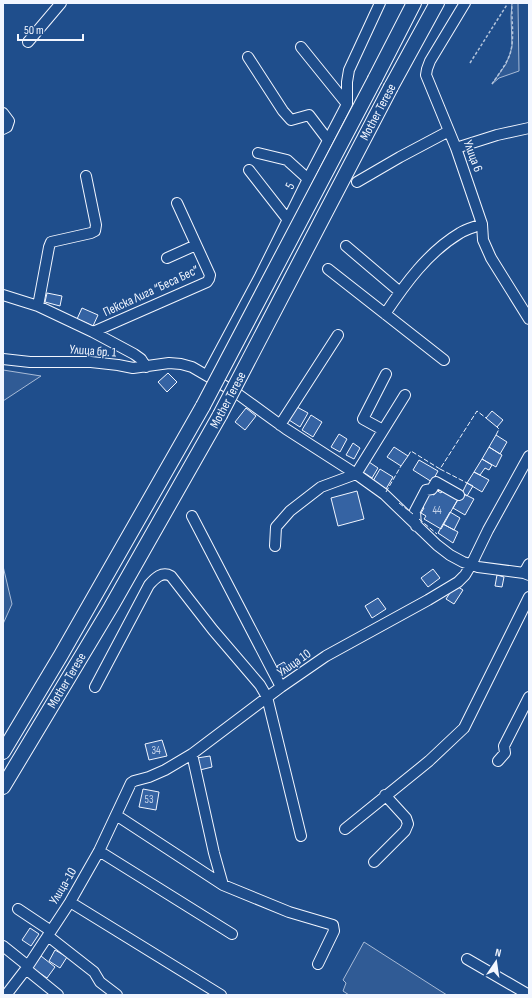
<svg xmlns="http://www.w3.org/2000/svg" width="532" height="998" font-family="'Sofia Sans Condensed',sans-serif">
<style>
.built{fill:#305b95;stroke:#a8bbd7}
.building{fill:#3563a3;stroke:#f2f6ff}
.lines{fill:none;stroke-linecap:round;stroke-linejoin:round}
.minor-casing{stroke:#f2f6ff;stroke-width:12}
.highway-casing{stroke:#f2f6ff;stroke-width:16}
.path{stroke:#b3c4dc;stroke-width:1.5;stroke-dasharray:3 2;stroke-linecap:butt}
.minor{stroke:#1f4e8c;stroke-width:10}
.highway{stroke:#1f4e8c;stroke-width:14}
.highway-bridge-casing{stroke:#f2f6ff;stroke-width:16;stroke-linecap:butt}
.highway-bridge{stroke:#1f4e8c;stroke-width:14}
.fence{stroke:#f2f6ff;stroke-width:1;stroke-dasharray:5 2;stroke-linecap:butt}
.labels{text-anchor:middle;dominant-baseline:central;stroke-width:3;stroke-linejoin:round;paint-order:stroke}
.number-label{font-size:11px;fill:#c3d1e8}
.street-label{font-size:13px;fill:#f2f6ff;stroke:#1f4e8c}
</style>
<rect width="100%" height="100%" fill="#1f4e8c"/>
<path class="built" d="M512,3H518L519,71L499,78L492,84L506,64L510,54L512,46L511,16Z
M3,370L41,376L3,401Z
M3,566L12,604L3,624Z
M364,942L439,990L447,995H349L343,991L346,983L343,980Z"/>
<path class="building" d="M47,293L62,296L60,306L45,302Z
M82,308L98,315L93,326L77,319Z
M168,373L177,382L167,392L158,382Z
M297,407L308,413L300,427L289,420Z
M246,408L256,416L245,430L235,422Z
M492,411L503,420L497,427L486,418Z
M311,415L322,422L313,437L302,430Z
M339,434L347,439L340,452L331,447Z
M496,435L507,442L500,454L489,447Z
M353,443L360,448L354,459L346,455Z
M394,447L408,456L401,466L387,457Z
M489,447L502,455L496,467L482,459Z
M482,459L492,465L489,470L485,468L480,475L474,472Z
M419,460L438,471L432,482L413,470Z
M369,462L378,468L372,478L363,472Z
M380,469L393,477L386,489L373,481Z
M474,472L489,480L482,492L467,483Z
M467,483L473,486L467,496L462,493Z
M436,490L441,493L443,490L458,499L441,529L424,519L426,516L421,513L424,508L422,506L430,493L434,495Z
M357,491L364,519L338,526L331,498Z
M462,493L474,499L465,515L453,508Z
M450,512L460,518L454,530L443,524Z
M443,524L458,532L453,543L438,533Z
M433,569L440,578L428,587L421,578Z
M497,575L504,577L502,587L495,586Z
M455,585L463,590L454,604L446,599Z
M378,598L386,609L372,618L365,606Z
M284,662L288,668L280,672L277,666Z
M162,740L167,756L149,760L145,744Z
M210,756L212,767L200,770L197,758Z
M143,789L159,792L156,810L139,807Z
M30,928L39,934L31,946L22,940Z
M55,950L67,957L60,968L49,961Z
M41,956L55,967L47,978L32,968Z"/>
<g class="lines">
<g class="minor-casing">
<path id="minor" d="M465,3L430,61L427,69L426,75L456,148L482,224L483,240L491,258L529,319
M28,42L61,3
M301,47L347,104
M248,57L283,111L291,120L309,115L328,140
M3,113L9,121L7,127L3,129
M456,148L497,135L529,128
M258,153L287,160L308,179
M249,170L288,220
M357,182L400,157L449,131
M346,246L400,292
M167,258L196,245
M328,269L444,360
M3,295L38,306L93,332L134,354L141,359L146,367
M38,306L49,247L51,242L91,233L95,231L96,225L86,176
M385,314C405,284 428,252 460,233C466,229 475,227 482,224
M93,332L207,282L209,279L210,275L177,203
M3,359L30,362H91L118,365L133,368L169,363L181,364L192,367L235,392L286,429L356,474L384,494L437,545L450,555L463,562L478,567L524,573L529,575
M207,375L260,276L308,179L347,104V82L349,70L380,3
M280,425L338,335
M383,430L363,419L386,374
M192,516L281,687
M416,526L415,511L426,490L432,489L436,482L459,495
M275,546L276,527L290,511L321,487L356,474L405,395
M524,573L529,564
M95,687L149,585C155,578 162,571 171,576L213,630L260,685L267,697L301,836
M192,754L214,853L223,885
M498,761L505,753L504,746L529,697
M116,815L223,885L289,912L333,925L334,931L318,964
M345,829L429,761L464,728L529,597
M99,851L232,934
M374,862L405,831L408,824L406,818L385,795
M70,902L221,995
M18,909L51,931
M48,936L94,972L100,982L117,995
M3,946L28,966
M467,959L529,995
M26,969L58,995
M6,995L26,969L70,902L99,851L131,783L134,781L149,777L165,770L192,754L281,687L326,656L428,600L458,582L465,575L471,565L488,530L529,456"/>
</g>
<g class="highway-casing">
<g id="highway">
<path d="M375,79L414,3"/>
<path d="M391,87L437,3"/>
<path d="M3,752L61,655L203,406"/>
<path id="s1" d="M3,787L111,607L220,415"/>
</g>
</g>
<path class="path" d="M470,63L508,3
M492,84C498,75 506,65 510,54C515,38 511,19 512,3"/>
<use href="#minor" class="minor"/>
<use href="#highway" class="highway"/>
<g class="highway-bridge-casing">
<path id="highway-bridge" d="M203,406L375,79
M220,415L391,87"/>
</g>
<use href="#highway-bridge" class="highway-bridge"/>
<path class="fence" d="M496,435L499,429L497,427
M408,456L411,451L440,469L477,411L486,418
M440,469L467,483
M386,492L401,466
M399,503L413,514
M419,519L437,534"/>
</g>
<g class="labels">
<g class="number-label">
<text x="437" y="510">44</text>
<text x="156" y="750">34</text>
<text x="149" y="799">53</text>
</g>
<g class="street-label">
<text transform="translate(378 112) rotate(-62)">Mother Terese</text>
<text transform="translate(473 156) rotate(70)">Улица 6</text>
<text transform="translate(290 186) rotate(-64)">5</text>
<text transform="translate(151 291) rotate(-25)">Пеќска Лига “Беса Бес”</text>
<text transform="translate(93 351) rotate(4)">Улица бр. 1</text>
<text transform="translate(228 400) rotate(-62)">Mother Terese</text>
<text transform="translate(294 663) rotate(-35)">Улица 10</text>
<text stroke="none"><textPath href="#s1" startOffset="124">Mother Terese</textPath></text>
<text transform="translate(63 886) rotate(-59)">Улица-10</text>
</g>
</g>
<rect width="532" height="998" fill="none" stroke="#f2f6ff" stroke-width="8"/>
<g transform="translate(496 962) rotate(13)" stroke="#1f4e8c" stroke-width="3" paint-order="stroke">
<path d="M0-3L7 15L0 10L-7 15Z" fill="#f2f6ff"/>
<text y="-6" font-size="11" font-weight="bold" text-anchor="middle" fill="#f2f6ff">N</text>
</g>
<path d="M18 34v6h65v-6" fill="none" stroke="#f2f6ff" stroke-width="2"/>
<text x="24" y="34" font-size="12" fill="#f2f6ff" stroke="#1f4e8c" stroke-width="3" paint-order="stroke">50 m</text>
</svg>
